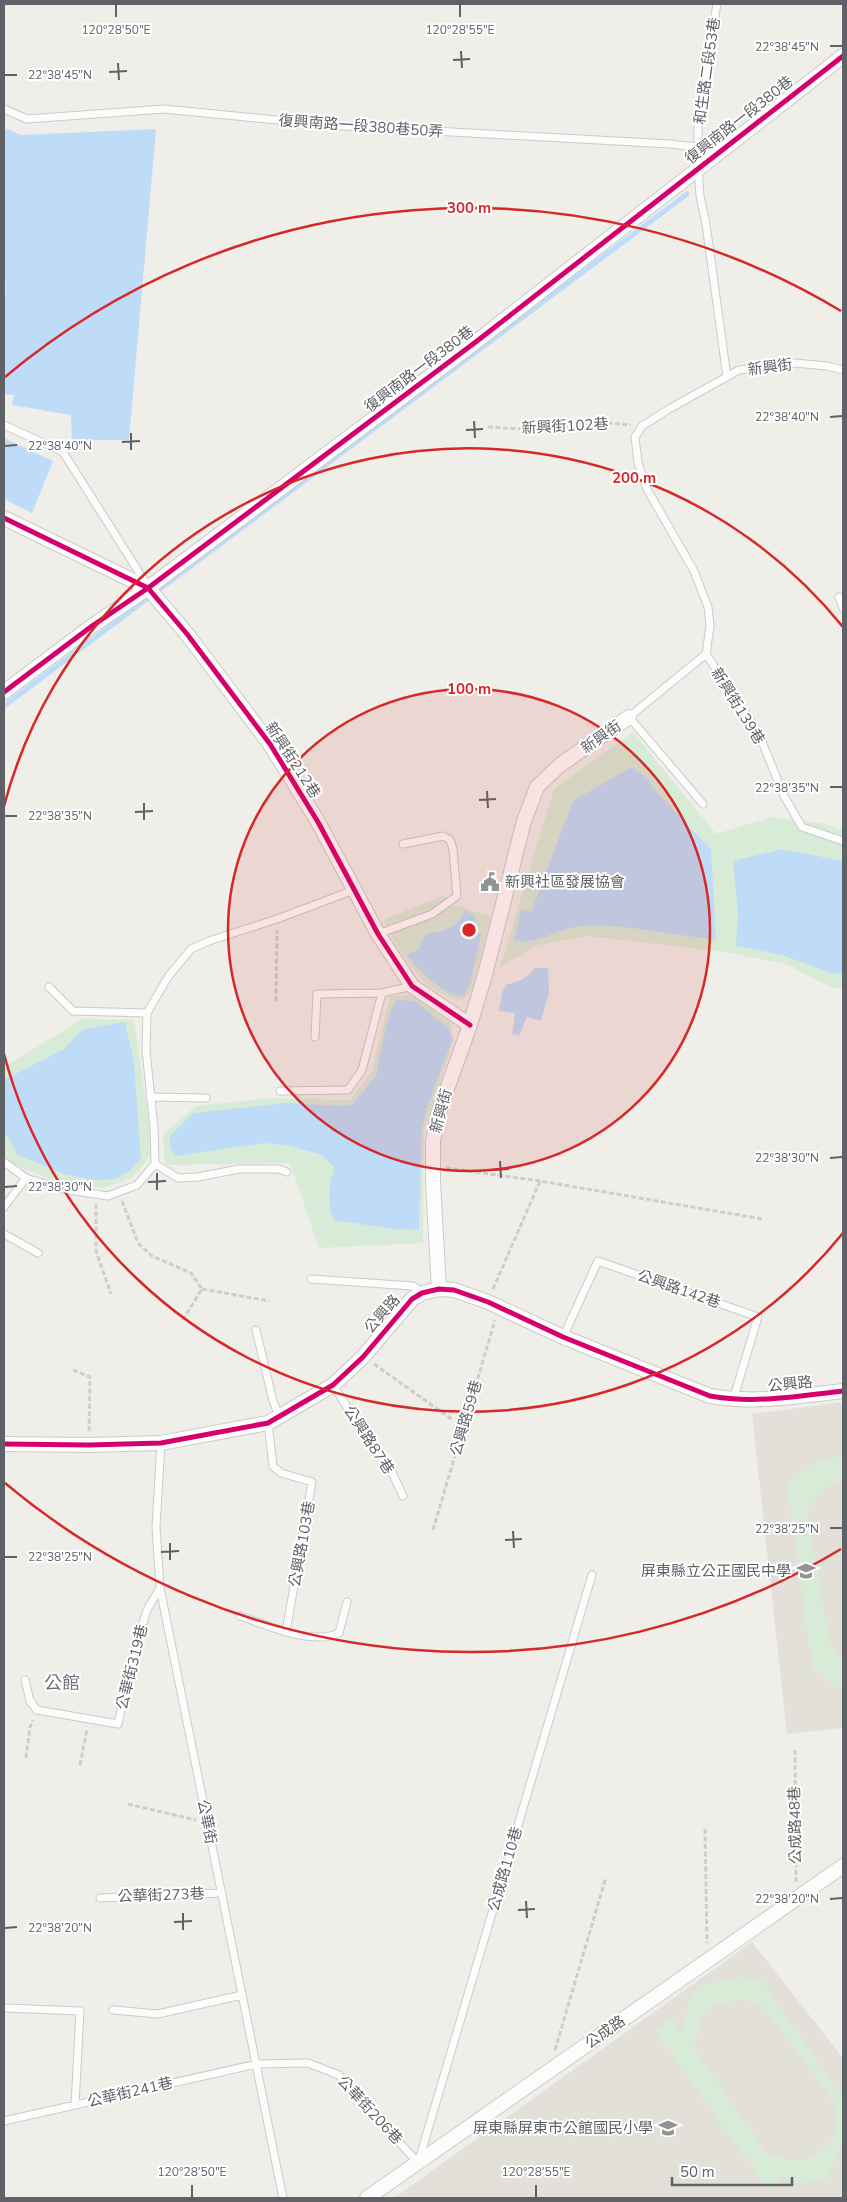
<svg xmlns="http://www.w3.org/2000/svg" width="847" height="2202" font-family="'Nunito Sans','Noto Sans TC',sans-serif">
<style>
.education{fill:#e2e0d9}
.green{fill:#d7ebd6;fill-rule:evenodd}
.water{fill:#bedcf8}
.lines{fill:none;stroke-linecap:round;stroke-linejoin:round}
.stream{stroke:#bedcf8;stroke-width:5}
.service-casing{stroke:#cbcbcb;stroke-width:9}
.minor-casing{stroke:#cbcbcb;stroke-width:16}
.path{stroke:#cbcfcc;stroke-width:3;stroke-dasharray:5 2.5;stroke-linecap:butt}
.service{stroke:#fdfcfc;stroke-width:7}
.minor{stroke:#fdfcfc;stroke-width:14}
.cycleway-casing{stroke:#fff;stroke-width:8}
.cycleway{stroke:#d6006c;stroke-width:5}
.ticks{fill:none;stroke:#5e6267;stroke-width:2}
.ring{fill:none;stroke:#d62828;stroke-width:2.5}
.labels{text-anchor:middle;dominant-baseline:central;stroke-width:4;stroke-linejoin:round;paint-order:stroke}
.street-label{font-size:15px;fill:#5e6267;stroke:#fff}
.poi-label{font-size:15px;fill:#5e6267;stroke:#fff;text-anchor:end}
.quarter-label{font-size:18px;fill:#6f7479;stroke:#fff}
.ticks-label{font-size:12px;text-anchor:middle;fill:#5e6267;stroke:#fff;stroke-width:4;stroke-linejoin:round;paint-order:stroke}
.centre{fill:#d62828;stroke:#fff;stroke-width:2.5}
.ring-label{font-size:15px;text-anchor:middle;font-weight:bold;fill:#d62828;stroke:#fff;stroke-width:4;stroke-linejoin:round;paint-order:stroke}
</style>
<rect width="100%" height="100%" fill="#efeee9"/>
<path class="education" d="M843,1402V1728L787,1734L752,1414Z
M752,1942L843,2058V2198H394Z"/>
<path class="green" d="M633,732L716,834L772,817L826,824L843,830V989L833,988L786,964L719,951L589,936L538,945L500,967L554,789Z
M444,895L453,905L491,916L472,990L462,1000C455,999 449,997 443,994C416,983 396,945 383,920Z
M411,995L450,1022L454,1039L424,1130L423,1243L319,1248L290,1163L165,1165L163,1134L196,1106L271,1098L350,1100L372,1071L390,996Z
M83,1019L134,1020L149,1121L150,1156L132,1178L103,1188L58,1182L9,1163L4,1154V1067Z
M843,1456V1481C827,1483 815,1497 807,1511L829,1639L836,1654L843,1658V1690L831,1684L812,1668L787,1485C805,1465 816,1461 843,1456Z
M738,1977L761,1980L843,2098V2141L827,2177C805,2186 798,2185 778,2174L781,2180L769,2190L655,2031L671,2018L681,2034L689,2001L698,1986ZM743,1999L762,2005L836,2105V2127L833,2140L821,2152L804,2161L786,2160L766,2152L694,2049C701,2012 705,2004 743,1999Z"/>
<path class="water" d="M4,128L21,135L156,129L129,440H72L71,415L12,405L14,395L4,394V320L6,283L4,281Z
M4,438L53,461L32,513L4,499Z
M631,767L648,779L652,787L711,850L716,940C675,935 620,923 581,926C558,928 537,946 514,940L521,909L531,912L573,801Z
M778,850C800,850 822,858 843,861V974L831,973L782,955L736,946L738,913L733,861Z
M464,911L475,915L474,932L481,935L470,984L465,995C449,1001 416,968 407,955L420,949L423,938L427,933C442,933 459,927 464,911Z
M534,968H548L549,993L541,1021L527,1017L519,1036L512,1034L515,1013L499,1011L502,993L506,985C516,982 529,979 534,968Z
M399,1000L415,1001L449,1029L452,1040L429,1102L422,1127L419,1230L393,1229L334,1220C326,1204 330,1183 334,1167L322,1155L291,1146L264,1143L176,1156L170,1149V1136L193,1113L286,1103L344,1106L353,1104L376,1076L386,1026L395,1001Z
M125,1022L134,1063L141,1159L130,1171L115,1179L93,1180L64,1174L18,1155L4,1131V1080L64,1049L83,1029Z"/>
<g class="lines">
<path class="stream" d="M4,706L687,194"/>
<g class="service-casing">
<path id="service" d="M717,4L698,116V168L700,196L706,224L727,377
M4,109L27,119L164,109L327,125L670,144L721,150
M4,425L63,452L147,585
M839,597L843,608
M706,654L759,734L784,796L802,827L843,841
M703,804L629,717L706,654L710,626L708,607L694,571L647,489L638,463L635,437L642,426L669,409L739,370L795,363L827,366L843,370
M378,934L432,914L457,896L453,849L450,840L443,836L403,844
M49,987L73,1011L147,1013
M315,1037L317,994L382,993
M280,1091L348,1090L362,1070L382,993L412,986
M150,1097L206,1098
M4,1162L26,1178L63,1189L108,1196L137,1185L155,1164L154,1128L146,1050L147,1013L168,977L191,949L209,941L277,919L354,890
M155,1164L178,1178L198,1177L239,1169H278L287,1172
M4,1207L26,1178
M4,1234L38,1253
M311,1279L413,1286L422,1293
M256,1330L273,1401L279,1416
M563,1337L598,1261L758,1317L733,1400
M333,1385L367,1438L388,1464L403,1496
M268,1423L273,1466L281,1473L312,1482L286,1632
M161,1443L156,1527L160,1588L283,2198
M240,1616C267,1625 312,1646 339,1633L347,1602
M25,1680L30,1701L37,1710L118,1724L132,1659L147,1610L160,1588
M100,1898L222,1893
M4,2008L80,2011L75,2105
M113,2010L158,2014L242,1995
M4,2121L257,2064L308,2063L339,2075L418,2163
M419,2160L592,1575"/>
</g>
<g class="minor-casing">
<path id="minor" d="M4,518L148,588L187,634L270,744L318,822L378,934L412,986L470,1025
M4,692L92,626L148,588L477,341L843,56
M439,1289L433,1182V1141L438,1114L470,1025L486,971L524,821L537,787L560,765L629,717
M4,1444L89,1445L161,1443L268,1423L333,1385L363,1357L412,1299L422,1293L439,1289L454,1290L488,1302L563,1337L710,1396C755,1404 799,1396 843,1391
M367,2198L843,1866"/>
</g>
<path class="path" d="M488,427L538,430L610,423L631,425
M276,1001L277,930
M446,1168L540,1181L763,1219
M122,1201L138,1243L152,1256L191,1273L202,1289L182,1321
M96,1204V1251L111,1294
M202,1289L269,1301
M493,1289L540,1181
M374,1364L453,1420
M73,1370L90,1377L89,1432
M433,1530L495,1320
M795,1750L796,1882
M26,1758L30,1727L33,1720
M80,1765L87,1729
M128,1804L196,1820
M705,1829L707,1943
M555,2050L606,1877"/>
<use href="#service" class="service"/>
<use href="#minor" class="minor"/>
<g class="cycleway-casing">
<path id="cycleway" d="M4,518L148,588L187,634L270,744L318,822L378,934L412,986L470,1025
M4,692L92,626L148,588L477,341L843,56
M4,1444L89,1445L161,1443L268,1423L333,1385L363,1357L412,1299L422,1293L439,1289L454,1290L488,1302L563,1337L710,1396C755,1404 799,1396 843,1391"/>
</g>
<use href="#cycleway" class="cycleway"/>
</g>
<path class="ticks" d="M116,5V17M460,5V17M830,46H842M461,51L462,68M453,60L470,59M118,63L119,80M109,72L127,71M5,75H17M830,417L842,416M474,421L475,438M466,430L483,429M131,433V450M122,442L140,441M5,446L17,445M830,787H842M487,791L488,808M479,800L496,799M144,803V820M135,812L153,811M5,816H17M830,1158L842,1157M500,1161L501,1178M492,1170L509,1169M157,1173V1190M148,1182L166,1181M5,1187L17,1186M830,1528H842M513,1531L514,1548M505,1540L522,1539M170,1543V1560M161,1552L179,1551M5,1557H17M830,1899L842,1898M526,1901L527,1918M518,1910L535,1909M183,1913V1930M174,1922L192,1921M5,1928L17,1927M192,2185V2197M536,2185V2197"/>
<circle cx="469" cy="930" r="241" fill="#d62828" fill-opacity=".12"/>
<g class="ring">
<circle cx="469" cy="930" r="241"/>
<path d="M843 1233A481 481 0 0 1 4 1054M4 806A481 481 0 0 1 843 627"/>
<path d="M841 1549A722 722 0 0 1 5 1483M5 377A722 722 0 0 1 841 311"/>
</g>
<defs>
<g id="civic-bare" transform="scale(1.5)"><path d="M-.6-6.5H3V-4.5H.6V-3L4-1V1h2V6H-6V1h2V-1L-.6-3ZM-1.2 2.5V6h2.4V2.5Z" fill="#919394" stroke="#fff" stroke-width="2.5" paint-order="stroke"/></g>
<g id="school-bare" transform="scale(1.5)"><path d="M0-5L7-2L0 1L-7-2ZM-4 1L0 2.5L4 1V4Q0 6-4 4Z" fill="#919394" stroke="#fff" stroke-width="2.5" paint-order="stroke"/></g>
</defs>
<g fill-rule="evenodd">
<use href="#civic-bare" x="490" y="882"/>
<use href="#school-bare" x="806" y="1571"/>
<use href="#school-bare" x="668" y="2128"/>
</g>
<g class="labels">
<g class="street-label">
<text transform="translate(707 71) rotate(-82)">和生路二段53巷</text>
<text transform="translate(739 120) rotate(-38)">復興南路一段380巷</text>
<text transform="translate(361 126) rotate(4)">復興南路一段380巷50弄</text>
<text transform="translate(770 367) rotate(-7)">新興街</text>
<text transform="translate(419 369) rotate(-37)">復興南路一段380巷</text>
<text transform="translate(565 426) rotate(-3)">新興街102巷</text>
<text transform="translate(738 706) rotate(58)">新興街139巷</text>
<text transform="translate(601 737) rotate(-35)">新興街</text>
<text transform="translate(293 760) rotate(57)">新興街212巷</text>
<text transform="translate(441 1111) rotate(-75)">新興街</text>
<text transform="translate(679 1289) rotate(19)">公興路142巷</text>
<text transform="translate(382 1314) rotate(-49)">公興路</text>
<text transform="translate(790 1384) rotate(-6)">公興路</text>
<text transform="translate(466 1418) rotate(-74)">公興路59巷</text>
<text transform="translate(369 1440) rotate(57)">公興路87巷</text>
<text transform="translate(302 1544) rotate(-80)">公興路103巷</text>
<text transform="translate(132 1667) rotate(-76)">公華街319巷</text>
<text transform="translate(207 1822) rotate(79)">公華街</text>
<text transform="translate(795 1825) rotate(-91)">公成路48巷</text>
<text transform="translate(505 1869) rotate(-74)">公成路110巷</text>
<text transform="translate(161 1895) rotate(-2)">公華街273巷</text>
<text transform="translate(605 2032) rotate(-35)">公成路</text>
<text transform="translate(130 2092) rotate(-13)">公華街241巷</text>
<text transform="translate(370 2110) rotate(47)">公華街206巷</text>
</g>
<g class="poi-label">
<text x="505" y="882" text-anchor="start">新興社區發展協會</text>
<text x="791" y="1571">屏東縣立公正國民中學</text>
<text x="653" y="2128">屏東縣屏東市公館國民小學</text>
</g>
<g class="quarter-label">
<text x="62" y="1683">公館</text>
</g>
</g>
<g class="ticks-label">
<text x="116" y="34">120°28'50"E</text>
<text x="460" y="34">120°28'55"E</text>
<text x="787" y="51">22°38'45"N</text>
<text x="60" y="79">22°38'45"N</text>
<text x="787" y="421">22°38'40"N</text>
<text x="60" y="450">22°38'40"N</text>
<text x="787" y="792">22°38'35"N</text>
<text x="60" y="820">22°38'35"N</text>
<text x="787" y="1162">22°38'30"N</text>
<text x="60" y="1191">22°38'30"N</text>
<text x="787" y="1533">22°38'25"N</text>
<text x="60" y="1561">22°38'25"N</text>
<text x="787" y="1903">22°38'20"N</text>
<text x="60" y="1932">22°38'20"N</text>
<text x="192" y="2176">120°28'50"E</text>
<text x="536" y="2176">120°28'55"E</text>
</g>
<circle cx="469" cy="930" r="8" class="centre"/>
<g class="ring-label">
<text x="469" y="213">300 m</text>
<text x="634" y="483">200 m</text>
<text x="469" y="694">100 m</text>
</g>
<rect width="847" height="2202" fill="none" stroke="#5e6267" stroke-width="10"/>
<path d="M672 2177v8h120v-8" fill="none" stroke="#5e6267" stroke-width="2.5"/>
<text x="680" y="2177" font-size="15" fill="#5e6267" stroke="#ffffff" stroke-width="4" paint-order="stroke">50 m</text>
</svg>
